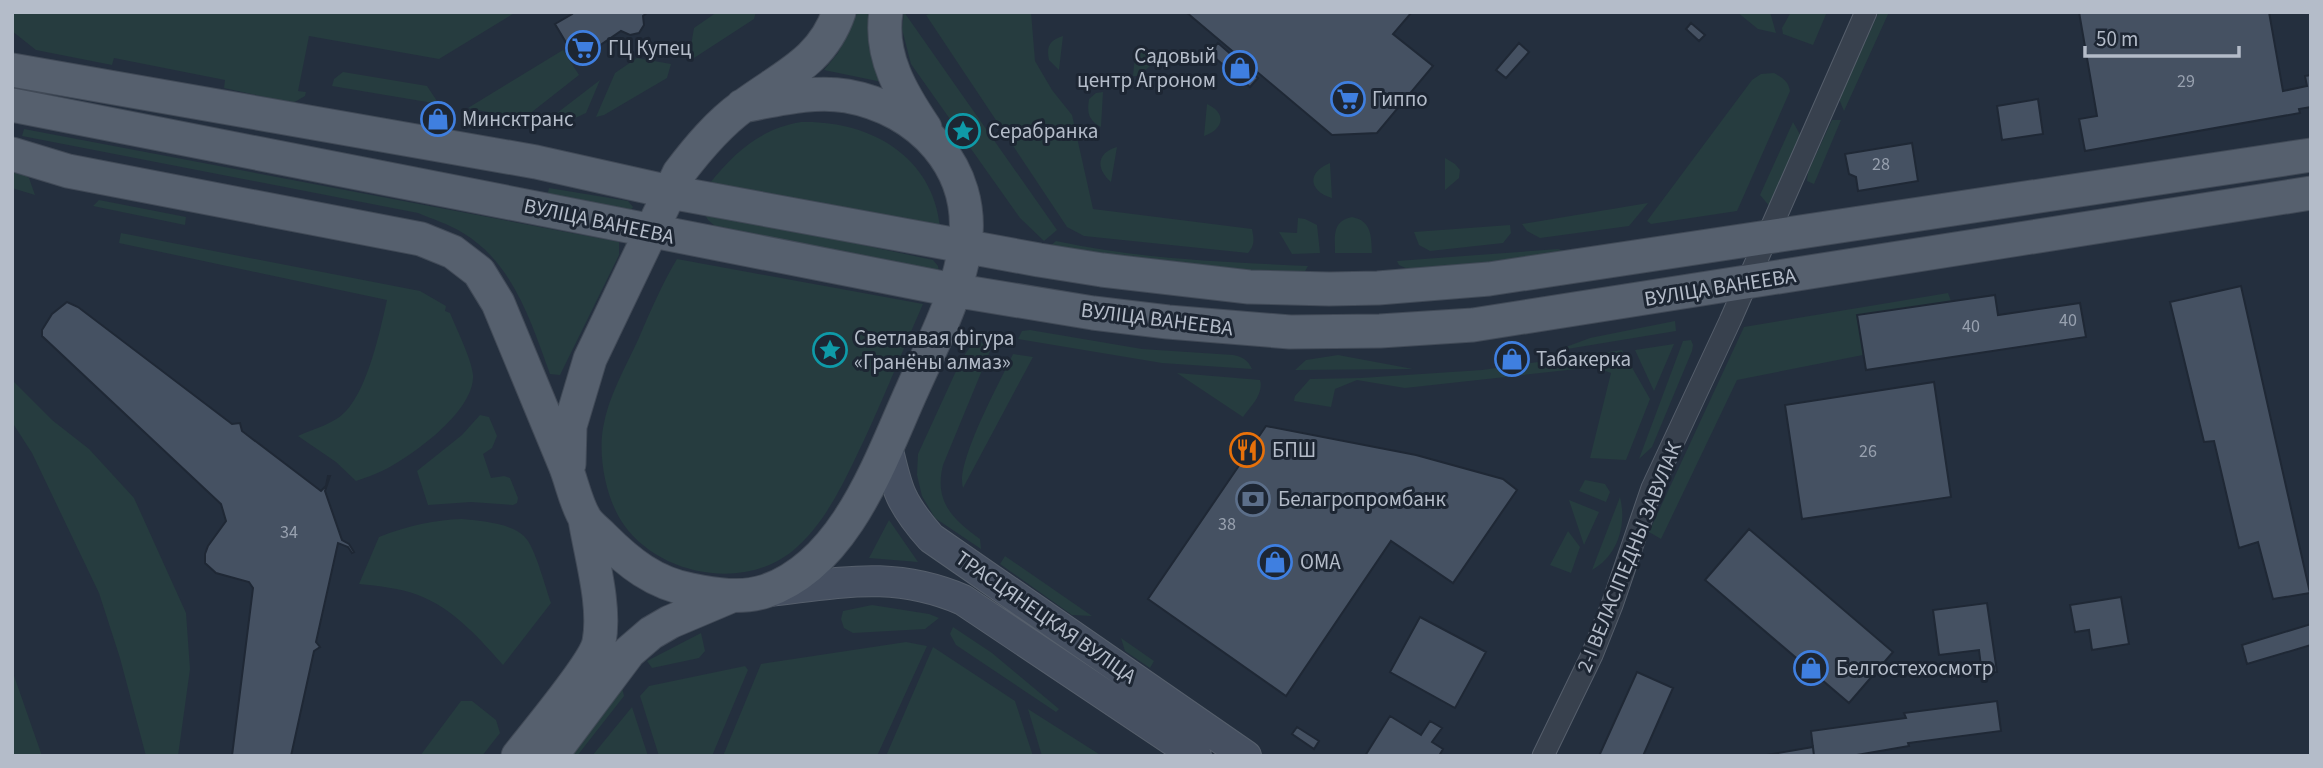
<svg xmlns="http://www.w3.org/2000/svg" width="2323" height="768" font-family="'Source Sans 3',sans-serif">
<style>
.green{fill:#263c3f}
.building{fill:#455162;stroke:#1f2835;stroke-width:2}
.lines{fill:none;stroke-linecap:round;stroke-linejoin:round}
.street-casing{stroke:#565f6c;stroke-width:23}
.secondary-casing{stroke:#565f6c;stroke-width:32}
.primary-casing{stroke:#414a57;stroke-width:35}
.street{stroke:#38414e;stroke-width:21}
.secondary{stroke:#465061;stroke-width:30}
.primary{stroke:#56606e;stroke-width:33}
.labels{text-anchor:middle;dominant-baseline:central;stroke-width:6;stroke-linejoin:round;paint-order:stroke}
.number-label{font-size:18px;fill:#98a1af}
.poi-label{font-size:21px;fill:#b4bcc9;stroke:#1d2633;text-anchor:start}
.street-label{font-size:21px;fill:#b4bcc9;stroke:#1d2633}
</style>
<rect width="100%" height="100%" fill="#242f3e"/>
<path class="green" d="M12,12H516L439,59L309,36L298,91L306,92L305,96L293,103L224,88L225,80L114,58L112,65L36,50L12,31Z
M717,12H756L754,19L694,58L689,57L694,28Z
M858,12H869V40L882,82L824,70L838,53Z
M904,12L1057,230L1044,241L1020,218L911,64L902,29Z
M937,12H1031L1035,61L1052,90L1072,115L1093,209L1252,229C1254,239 1255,245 1248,253L1084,236L1067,227L926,15Z
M1737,12H1770L1776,33L1758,29Z
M1791,12H1827L1813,45L1783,34L1782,28Z
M1879,12H1889L1844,111L1839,99Z
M1063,36L1059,70L1049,60C1046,46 1050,40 1063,36Z
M1136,46C1145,50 1150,55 1150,66L1139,76H1133Z
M563,50L579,75L523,119L468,108Z
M637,58L671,64L667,78L604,115L596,117L615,73Z
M343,72L427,86L439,104L332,86L334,79Z
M1774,73C1783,78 1788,81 1790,91L1737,211L1651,224L1647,221L1752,80L1761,74Z
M600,80L586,113L558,126L548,120Z
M1103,92L1101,127C1088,120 1087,113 1089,99L1096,93Z
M1207,104C1227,113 1224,129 1204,136Z
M1832,120H1841L1814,184L1807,181L1808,172Z
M801,122C868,120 933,155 940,227L710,183C735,152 760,129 801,122Z
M1793,122L1802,138L1771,208L1760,195Z
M24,129L619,242V255L560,375L550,374C531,322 513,263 463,233C449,224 432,219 418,213L22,136Z
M1117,147L1111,182C1096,169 1096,153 1117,147Z
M1445,158L1455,164L1460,170L1459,178L1445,190Z
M1330,163L1332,198C1308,191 1307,172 1330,163Z
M12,167L29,178L35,195L12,188Z
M549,188L628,201L633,207L630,212L547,197Z
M99,200L186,217L185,225L93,206Z
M1648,203L1629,226L1540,238L1527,231L1522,224Z
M703,211L933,260L938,266L939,273L716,227L708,220Z
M1352,217C1372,221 1371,236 1372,253H1335C1335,236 1332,221 1352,217Z
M1298,218L1305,219L1317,225L1320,253L1292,254L1279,232L1297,233Z
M1510,225L1511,233L1503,243L1430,251L1419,245L1414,232Z
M121,233L420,291L446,306L445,311L450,313C456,328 472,360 473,375C475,411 411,457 382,471C374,475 364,478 356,481L336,462L298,436C311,430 326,426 338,418C366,400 380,331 387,300L119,243Z
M1056,241C1139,259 1223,262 1308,266L1304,273L1285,276L1048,248Z
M1558,249L1567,252L1568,256L1412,271L1399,265L1397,261Z
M677,259L923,304C900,356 880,408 855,459C840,490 823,524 797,547C749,592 661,577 624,525C606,500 598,457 603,428C608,397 625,368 638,340C650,312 662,284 677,259Z
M1948,293L1951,301L1858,315L1863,355L1737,380L1661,539L1649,532L1744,327Z
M1675,321L1676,331L1555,351L1590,338Z
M1030,330L1142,349L1233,355C1243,357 1248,360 1252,369L1162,363L1018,339L1022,331Z
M1691,340L1693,345L1692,351L1652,447L1639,459L1683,341Z
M980,341L990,351L943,465C934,501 952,519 980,539L981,549L935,518L922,496L917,475L918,454L962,358L971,346Z
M1674,344L1654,391L1635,350Z
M1622,350L1650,399L1626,460L1590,458L1611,373L1595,367L1405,388L1357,380L1335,389L1331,407L1294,401L1295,396L1310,379L1361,378L1482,370Z
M1013,354L1033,357L963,488C955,463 1001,380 1013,354Z
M1338,355L1413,369L1295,370L1306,360Z
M1177,373L1260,380C1264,394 1251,406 1243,417Z
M12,380L52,420L89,449L134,498L186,613L190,669L178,756H146L120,658L99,593L32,453L12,422Z
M480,415L489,417L497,436L492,448L483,454L491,478L504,476L510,478L518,498L517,503L513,505L471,502L428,505L417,471L462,435Z
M1585,480L1605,484L1610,492L1606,502L1579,491Z
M1620,497C1627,524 1618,556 1592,570Z
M1569,500L1599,512L1584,545Z
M462,519C481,521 517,523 528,541C537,555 545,586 551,603L503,665C480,639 453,608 418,595C399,588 379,586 359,584L379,537C407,526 433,520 462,519Z
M889,520L918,562L869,558Z
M1568,531L1580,547L1571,573L1550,565Z
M1005,556L1092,616L1072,615L1000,564Z
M872,605L929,614L939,618L925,629L853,633L844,628L841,619L843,611Z
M953,627L992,653L1059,709L1056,712L956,645L950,634Z
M701,633L705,651L699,658L652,668L647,661Z
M1121,638L1154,661L1150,668L1125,651Z
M906,642L927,646L877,756H723L761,664Z
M933,647L1015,701L1033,756H886Z
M745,666L748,670L712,756H659L640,696L649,686Z
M12,670L42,756H12Z
M622,687L624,696L577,756H568Z
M461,701H472L496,720L500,733L482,756H420Z
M632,707L648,756H592Z
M1028,709L1102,756H1042Z"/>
<path class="building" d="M571,12H648L643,16L644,25L639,33L630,35L621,31L577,61L555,24L572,14Z
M1186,12H1412L1393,34L1433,66L1377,133L1332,135Z
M2079,12H2269L2283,91L2307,86L2305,76L2311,75V107L2299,109L2300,113L2085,151L2079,119L2097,116Z
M1691,23L1705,35L1699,41L1686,29Z
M1218,43L1258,78L1250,87L1209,53Z
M1519,43L1529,52L1506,78L1496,70Z
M2038,99L2043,134L2002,140L1997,106Z
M1912,143L1918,181L1858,191L1856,177L1849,174L1845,154Z
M2241,286L2310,593L2273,599L2258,542L2239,548L2214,441L2204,442L2170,302Z
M1995,295L1998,315L2080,303L2086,337L1866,370L1857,315Z
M67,302L78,307L232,424L240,423L242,431L321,491L326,486L328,476H330L325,491L342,540L349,544L354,552L352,553L348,547L338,543L316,642L320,647L314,651L291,756H232L253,588L249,582L216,573L205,563V554L208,546L226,521L221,504L42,336V330L52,314Z
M1934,382L1951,497L1802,519L1785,405Z
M1266,426L1416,455L1503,479L1517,490L1453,583L1391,541L1286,696L1148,599Z
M1749,529L1893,652L1849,703L1705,580Z
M2121,597L2129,644L2092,650L2089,630L2075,632L2070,605Z
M1987,603L1997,672L1982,674L1979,650L1939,655L1933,610Z
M1420,617L1486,652L1455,708L1390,672Z
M2311,624V645L2247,664L2242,645Z
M1637,672L1673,688L1643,756H1599Z
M1997,701L2001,731L1908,743L1909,746L1851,756H1814L1811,731L1906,718L1904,713Z
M1390,716L1421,735L1430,721L1442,728L1432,742L1443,749L1439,756H1365Z
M1297,727L1319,741L1314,749L1292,734Z
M1813,747L1814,756H1761Z"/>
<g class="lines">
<g class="street-casing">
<path id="street" d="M1543,756L1592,655L1612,605L1652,488L1730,321L1866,12"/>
</g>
<g class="secondary-casing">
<path id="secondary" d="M887,446C897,490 900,503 931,538L1246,756
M769,591C841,583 893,570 963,600L1196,756"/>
</g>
<g class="primary-casing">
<path id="primary" d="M886,12C879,56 902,94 925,128
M12,70L536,162L670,192L1039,260L1102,270L1249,287L1329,289L1378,288L1489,279L2311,155
M12,105L953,290L1093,313L1168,322L1290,332L1380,331L1473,325L2311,193
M12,154L68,171L421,239L453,252L479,272L498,303C520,357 543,411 565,465C572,482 576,505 586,520C590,526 597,531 603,537C629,563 654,583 691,590C715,595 742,599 766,591C847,563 881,458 913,388C933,343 959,294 965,245C976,168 920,109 847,96C812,90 776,100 742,106
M569,464L570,426L590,359L679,173C698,148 718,124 743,106C783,76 822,62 839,12
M518,756C535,734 595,663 599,642C606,606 591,556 585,519
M551,756L629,652L651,633L670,622L729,597"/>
</g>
<use href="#street" class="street"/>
<use href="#secondary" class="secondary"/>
<use href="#primary" class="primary"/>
</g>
<defs>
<g id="supermarket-ring" transform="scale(1.75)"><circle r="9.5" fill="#1d2633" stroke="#3f7fe0" stroke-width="1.5"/><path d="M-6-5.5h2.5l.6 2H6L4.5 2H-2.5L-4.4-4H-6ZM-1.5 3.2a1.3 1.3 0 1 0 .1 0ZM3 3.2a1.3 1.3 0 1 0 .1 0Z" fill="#3f7fe0"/></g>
<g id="shop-ring" transform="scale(1.75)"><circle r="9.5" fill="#1d2633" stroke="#3f7fe0" stroke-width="1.5"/><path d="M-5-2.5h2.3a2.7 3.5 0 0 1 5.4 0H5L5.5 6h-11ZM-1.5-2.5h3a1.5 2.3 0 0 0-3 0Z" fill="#3f7fe0"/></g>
<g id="sight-ring" transform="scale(1.75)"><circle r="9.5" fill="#1d2633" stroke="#0f9aa8" stroke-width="1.5"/><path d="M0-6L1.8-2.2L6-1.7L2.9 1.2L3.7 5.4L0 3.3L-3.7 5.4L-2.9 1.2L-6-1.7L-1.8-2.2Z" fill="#0f9aa8"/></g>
<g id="restaurant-ring" transform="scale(1.75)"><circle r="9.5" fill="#1d2633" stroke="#e8710a" stroke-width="1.5"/><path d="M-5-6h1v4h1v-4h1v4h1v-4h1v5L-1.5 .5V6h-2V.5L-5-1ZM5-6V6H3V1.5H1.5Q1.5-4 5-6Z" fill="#e8710a"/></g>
<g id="bank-ring" transform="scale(1.75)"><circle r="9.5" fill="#1d2633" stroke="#5c6f8a" stroke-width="1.5"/><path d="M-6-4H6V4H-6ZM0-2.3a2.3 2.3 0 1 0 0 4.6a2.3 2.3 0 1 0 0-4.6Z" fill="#5c6f8a"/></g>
</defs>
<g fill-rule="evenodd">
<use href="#supermarket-ring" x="583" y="48"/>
<use href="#shop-ring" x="1240" y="68"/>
<use href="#supermarket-ring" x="1348" y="99"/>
<use href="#shop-ring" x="438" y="119"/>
<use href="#sight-ring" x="963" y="131"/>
<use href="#sight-ring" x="830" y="350"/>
<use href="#shop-ring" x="1512" y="359"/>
<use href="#restaurant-ring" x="1247" y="450"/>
<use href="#bank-ring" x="1253" y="499"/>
<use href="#shop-ring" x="1275" y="562"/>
<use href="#shop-ring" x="1811" y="668"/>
</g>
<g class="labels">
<g class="number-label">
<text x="2186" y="81">29</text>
<text x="1881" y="164">28</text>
<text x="2068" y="320">40</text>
<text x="1971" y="326">40</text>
<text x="1868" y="451">26</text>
<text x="1227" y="524">38</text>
<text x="289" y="532">34</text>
</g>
<g class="poi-label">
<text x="608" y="48">ГЦ Купец</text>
<text x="1216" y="56" text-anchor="end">Садовый<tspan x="1216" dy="24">центр Агроном</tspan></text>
<text x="1372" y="99">Гиппо</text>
<text x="462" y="119">Минсктранс</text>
<text x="988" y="131">Серабранка</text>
<text x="854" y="338">Светлавая фігура<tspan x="854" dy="24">«Гранёны алмаз»</tspan></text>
<text x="1536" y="359">Табакерка</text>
<text x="1272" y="450">БПШ</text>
<text x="1278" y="499">Белагропромбанк</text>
<text x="1300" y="562">ОМА</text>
<text x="1836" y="668">Белгостехосмотр</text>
</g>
<g class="street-label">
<text transform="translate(599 221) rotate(12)">ВУЛІЦА ВАНЕЕВА</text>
<text transform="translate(1720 287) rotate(-9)">ВУЛІЦА ВАНЕЕВА</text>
<text transform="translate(1157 319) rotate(7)">ВУЛІЦА ВАНЕЕВА</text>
<text transform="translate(1629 557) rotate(-68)">2-І ВЕЛАСІПЕДНЫ ЗАВУЛАК</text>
<text transform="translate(1046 617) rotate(35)">ТРАСЦЯНЕЦКАЯ ВУЛІЦА</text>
</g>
</g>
<rect width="2323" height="768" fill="none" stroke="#b4bcc9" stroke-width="28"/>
<path d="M2085 46v10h154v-10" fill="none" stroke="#b4bcc9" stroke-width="3.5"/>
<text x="2096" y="46" font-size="21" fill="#b4bcc9" stroke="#1d2633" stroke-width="5" paint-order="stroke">50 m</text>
</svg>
